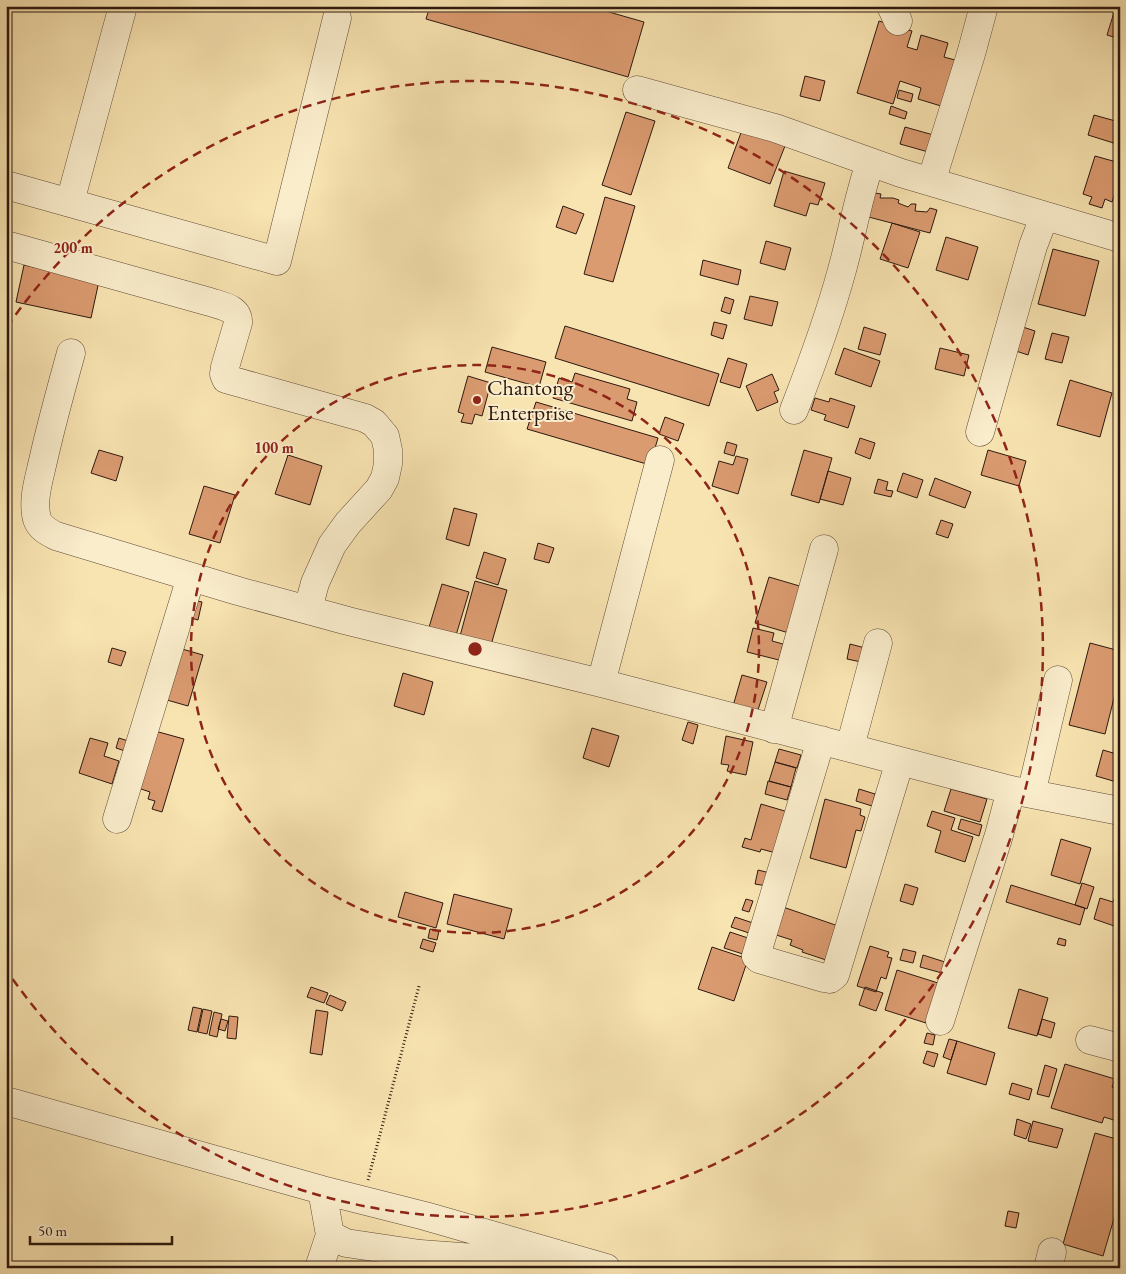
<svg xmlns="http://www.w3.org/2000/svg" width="1126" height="1274" font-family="'EB Garamond',serif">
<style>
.building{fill:#db9b70;stroke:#2d180f}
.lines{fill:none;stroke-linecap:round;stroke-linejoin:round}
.minor-casing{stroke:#604b38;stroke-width:29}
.path{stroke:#2d180f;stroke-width:3;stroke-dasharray:1 2.5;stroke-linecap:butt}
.minor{stroke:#faedcc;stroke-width:28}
.ring{fill:none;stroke:#8f2418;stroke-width:2.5;stroke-dasharray:9 6}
.poi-dot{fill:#8f2418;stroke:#faedcc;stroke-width:2}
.labels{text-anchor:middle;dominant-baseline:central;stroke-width:4;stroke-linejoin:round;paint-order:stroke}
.poi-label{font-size:22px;fill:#2d180f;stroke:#faedcc;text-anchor:start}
.centre{fill:#8f2418;stroke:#faedcc;stroke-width:2.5}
.ring-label{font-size:15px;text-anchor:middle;font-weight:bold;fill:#8f2418;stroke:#faedcc;stroke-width:4;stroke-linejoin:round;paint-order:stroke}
</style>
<rect width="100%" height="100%" fill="#f8e4b1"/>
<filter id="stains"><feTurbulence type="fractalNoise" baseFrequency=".004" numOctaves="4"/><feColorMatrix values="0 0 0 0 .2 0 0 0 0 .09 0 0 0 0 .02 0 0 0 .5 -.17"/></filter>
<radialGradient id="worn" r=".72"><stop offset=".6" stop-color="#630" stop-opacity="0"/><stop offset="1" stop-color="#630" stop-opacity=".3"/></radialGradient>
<path class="building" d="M393,6H413L412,12Z
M430,6H588L644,22L628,77L426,19Z
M1059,6H1072L1070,12L1058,8Z
M1116,6H1120V39L1107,35Z
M879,21L912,31L907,47L917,50L921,35L948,43L944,57L955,60L941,106L918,99L921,88L900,81L893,104L857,93Z
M805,76L825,81L820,101L800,96Z
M899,90L913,94L911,102L897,98Z
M891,106L907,112L905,119L889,114Z
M626,112L655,121L631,195L602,185Z
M1094,115L1119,122L1120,120V145L1088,135Z
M905,127L937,136L932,153L900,144Z
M742,130L785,146L770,184L728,168Z
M1095,156L1120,163V178L1112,202L1105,199L1102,208L1089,204L1092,197L1083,194Z
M784,171L825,183L818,205L810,203L806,216L774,206Z
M863,191L881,194L880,198H893L899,200L898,203L908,207L911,204H916L915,211L927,212L930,208L937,210L930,233L857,214Z
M605,197L635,206L613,282L584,274Z
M563,206L584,214L576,234L556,227Z
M892,223L920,232L908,268L880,259Z
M946,237L978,247L968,280L936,270Z
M766,241L791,248L785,270L760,263Z
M1053,249L1099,261L1085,316L1038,304Z
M703,260L741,270L738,285L700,275Z
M24,265L99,281L91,318L16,302Z
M750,296L778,302L772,326L744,319Z
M725,297L734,300L730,314L721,311Z
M714,322L727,325L723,339L711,335Z
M565,326L719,374L709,406L555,358Z
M864,327L886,334L880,355L858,349Z
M1023,327L1035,331L1028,355L1016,351Z
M1052,333L1069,337L1062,363L1045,359Z
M492,347L546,362L539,387L485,372Z
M844,348L880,361L871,387L835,374Z
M940,348L969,355L964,376L935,369Z
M728,358L747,364L740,388L720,382Z
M575,373L630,389L627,399L637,402L632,421L553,398L559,378L572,382Z
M772,374L779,390L774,392L778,402L757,411L746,386Z
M468,376L491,383L482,416L475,414L472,424L461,422L464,414L458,412Z
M1070,380L1112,393L1100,437L1057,425Z
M815,398L829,402L830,398L855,406L848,428L824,420L826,415L811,410Z
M536,402L658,438L650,465L527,429Z
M665,417L684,424L678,441L659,434Z
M860,438L875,443L870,459L855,453Z
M727,442L737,445L734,456L724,453Z
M99,450L123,457L116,481L91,473Z
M804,450L832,458L819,503L791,495Z
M988,450L1026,461L1019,486L981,475Z
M288,455L322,466L310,505L275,494Z
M736,456L748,459L738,494L712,486L719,461L733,465Z
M828,471L851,478L843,505L820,499Z
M903,473L923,480L917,498L897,491Z
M935,478L971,492L965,508L929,495Z
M878,479L888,482L886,490L893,491L891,497L874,493Z
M204,486L235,495L220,543L189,534Z
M454,508L477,514L469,546L446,539Z
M941,520L953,524L948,538L936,534Z
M538,543L554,548L549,563L534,559Z
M484,552L506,559L498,585L476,578Z
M769,577L803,587L789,633L755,623Z
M475,581L507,590L491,645L460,636Z
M442,584L469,592L454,642L427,634Z
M189,599L202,602L198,620L184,616Z
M753,628L774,633L772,641L783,644L779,660L747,652Z
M1090,643L1120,651V674L1105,734L1069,725Z
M850,644L869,649L866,663L847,659Z
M112,648L126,652L121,666L108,662Z
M182,649L203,655L188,706L167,700Z
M403,673L433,682L424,715L394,706Z
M742,675L767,682L757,713L733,706Z
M688,722L698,725L693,744L682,740Z
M592,728L619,736L609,767L583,758Z
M155,731L184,739L162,812L152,809L155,801L148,799L150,792L138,788Z
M726,736L753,742L746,775L727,771L729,765L721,764Z
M90,738L108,743L104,756L119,761L112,784L79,773Z
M119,738L137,744L134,754L116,748Z
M779,749L801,755L797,768L775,762Z
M1103,750L1120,755V783L1096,776Z
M775,762L796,768L791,787L769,781Z
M768,781L791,787L787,800L765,794Z
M859,789L875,794L872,806L856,801Z
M951,789L987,799L980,822L944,811Z
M825,799L861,809L860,815L865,817L861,831L856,830L846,868L810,858Z
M761,804L788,812L776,853L761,849L760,852L742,847L745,838L751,840Z
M932,811L955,818L951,830L973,837L965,862L935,852L941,831L927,826Z
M961,819L982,825L979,836L958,829Z
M1061,839L1091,848L1080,884L1051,875Z
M758,870L770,873L767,886L755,884Z
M1082,883L1094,887L1087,909L1075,905Z
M905,884L918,888L913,905L900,901Z
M1011,885L1085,908L1080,925L1006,902Z
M405,892L443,903L436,928L398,917Z
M1116,893L1120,894V928L1094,919L1100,898L1113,902Z
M454,894L512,909L504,939L447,924Z
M746,899L753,901L749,912L742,910Z
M783,907L847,929L835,963L802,952L803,950L790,945L792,940L773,934Z
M735,917L756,924L752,934L731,927Z
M430,929L439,931L437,940L428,938Z
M730,932L751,939L746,955L724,948Z
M1059,938L1066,940L1065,946L1057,944Z
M423,939L436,943L433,952L420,948Z
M870,946L889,952L887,957L892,958L886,979L881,977L876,992L857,986Z
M712,947L748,959L734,1001L698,989Z
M903,949L916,952L913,963L900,960Z
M923,955L945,962L942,973L920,967Z
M897,970L938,983L926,1023L885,1010Z
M311,987L328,993L324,1003L307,997Z
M865,987L883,993L876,1011L859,1005Z
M1019,989L1048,998L1037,1036L1008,1028Z
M330,995L346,1002L342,1011L326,1004Z
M193,1007L202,1009L197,1032L188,1030Z
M203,1009L212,1011L207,1034L198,1032Z
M316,1010L328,1012L322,1055L310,1053Z
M214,1012L222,1014L217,1037L209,1035Z
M229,1016L238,1017L236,1039L227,1038Z
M221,1019L228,1021L225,1031L218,1029Z
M1042,1019L1055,1023L1051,1038L1038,1034Z
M927,1033L935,1035L933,1045L924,1043Z
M949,1039L957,1041L951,1060L943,1057Z
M957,1041L995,1053L986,1085L947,1073Z
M927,1051L938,1054L934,1067L923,1063Z
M1065,1064L1115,1079L1112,1087L1120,1089V1111L1117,1121L1104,1117L1102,1123L1051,1108Z
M1045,1065L1057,1069L1049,1097L1037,1094Z
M1012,1083L1032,1089L1029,1100L1009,1094Z
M1017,1119L1031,1124L1026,1139L1014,1135Z
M1033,1121L1063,1129L1057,1148L1028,1141Z
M1095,1133L1120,1140V1198L1103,1256L1063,1244Z
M1008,1211L1019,1213L1016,1228L1005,1226Z"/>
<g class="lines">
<g class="minor-casing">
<path id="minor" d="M891,6L898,21
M637,90L775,128L901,173L1120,238
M931,182L971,54L984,6
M6,185L277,261L337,18
M70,202L123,6
M6,245L210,302C222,306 239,308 238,323L225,367L224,374L226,379L365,418L374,423L385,436L388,450V464L385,478L379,489L348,523L332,545L315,583L311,598V611
M71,353C61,389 51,425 43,461C39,479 32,500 37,519C40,528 48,532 56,536L238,591L348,621L601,683L1011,790L1120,811
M794,410C812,364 829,318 842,270C852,234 858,198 870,163
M980,432L1033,246L1044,217
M601,683L660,460
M774,729L824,549
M821,740L756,956L759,959L824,978L830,979L835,975L900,761
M850,747L878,643
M1031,794L1058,680
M117,819L191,577
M940,1021L999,835L1011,790
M1090,1040L1120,1048
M6,1101L322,1190L425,1216L606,1268
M322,1190L330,1235L346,1243L420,1254L530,1262L549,1260
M319,1268L330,1235
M1048,1268L1052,1252"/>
</g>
<path class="path" d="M368,1180L419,986"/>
<use href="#minor" class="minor"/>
</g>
<g class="ring">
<circle cx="475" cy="649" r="284"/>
<path d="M7 327A568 568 0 1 1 7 971"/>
</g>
<circle class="poi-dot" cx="477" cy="400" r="5"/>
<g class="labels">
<g class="poi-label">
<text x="487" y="387">Chantong<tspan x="487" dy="25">Enterprise</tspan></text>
</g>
</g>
<circle cx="475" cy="649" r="8" class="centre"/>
<g class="ring-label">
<text x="73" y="253">200 m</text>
<text x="274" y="453">100 m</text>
</g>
<rect width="1126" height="1274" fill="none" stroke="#f8e4b1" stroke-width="25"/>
<rect x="8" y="8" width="1111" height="1259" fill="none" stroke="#2d180f" stroke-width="2.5"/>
<rect x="12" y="12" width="1101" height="1249" fill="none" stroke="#2d180f"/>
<path d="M30 1236v8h142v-8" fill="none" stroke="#2d180f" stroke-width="2.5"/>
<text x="38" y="1236" font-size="15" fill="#2d180f" stroke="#faedcc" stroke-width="4" paint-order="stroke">50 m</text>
<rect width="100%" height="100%" filter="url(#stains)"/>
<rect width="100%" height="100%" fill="url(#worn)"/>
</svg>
